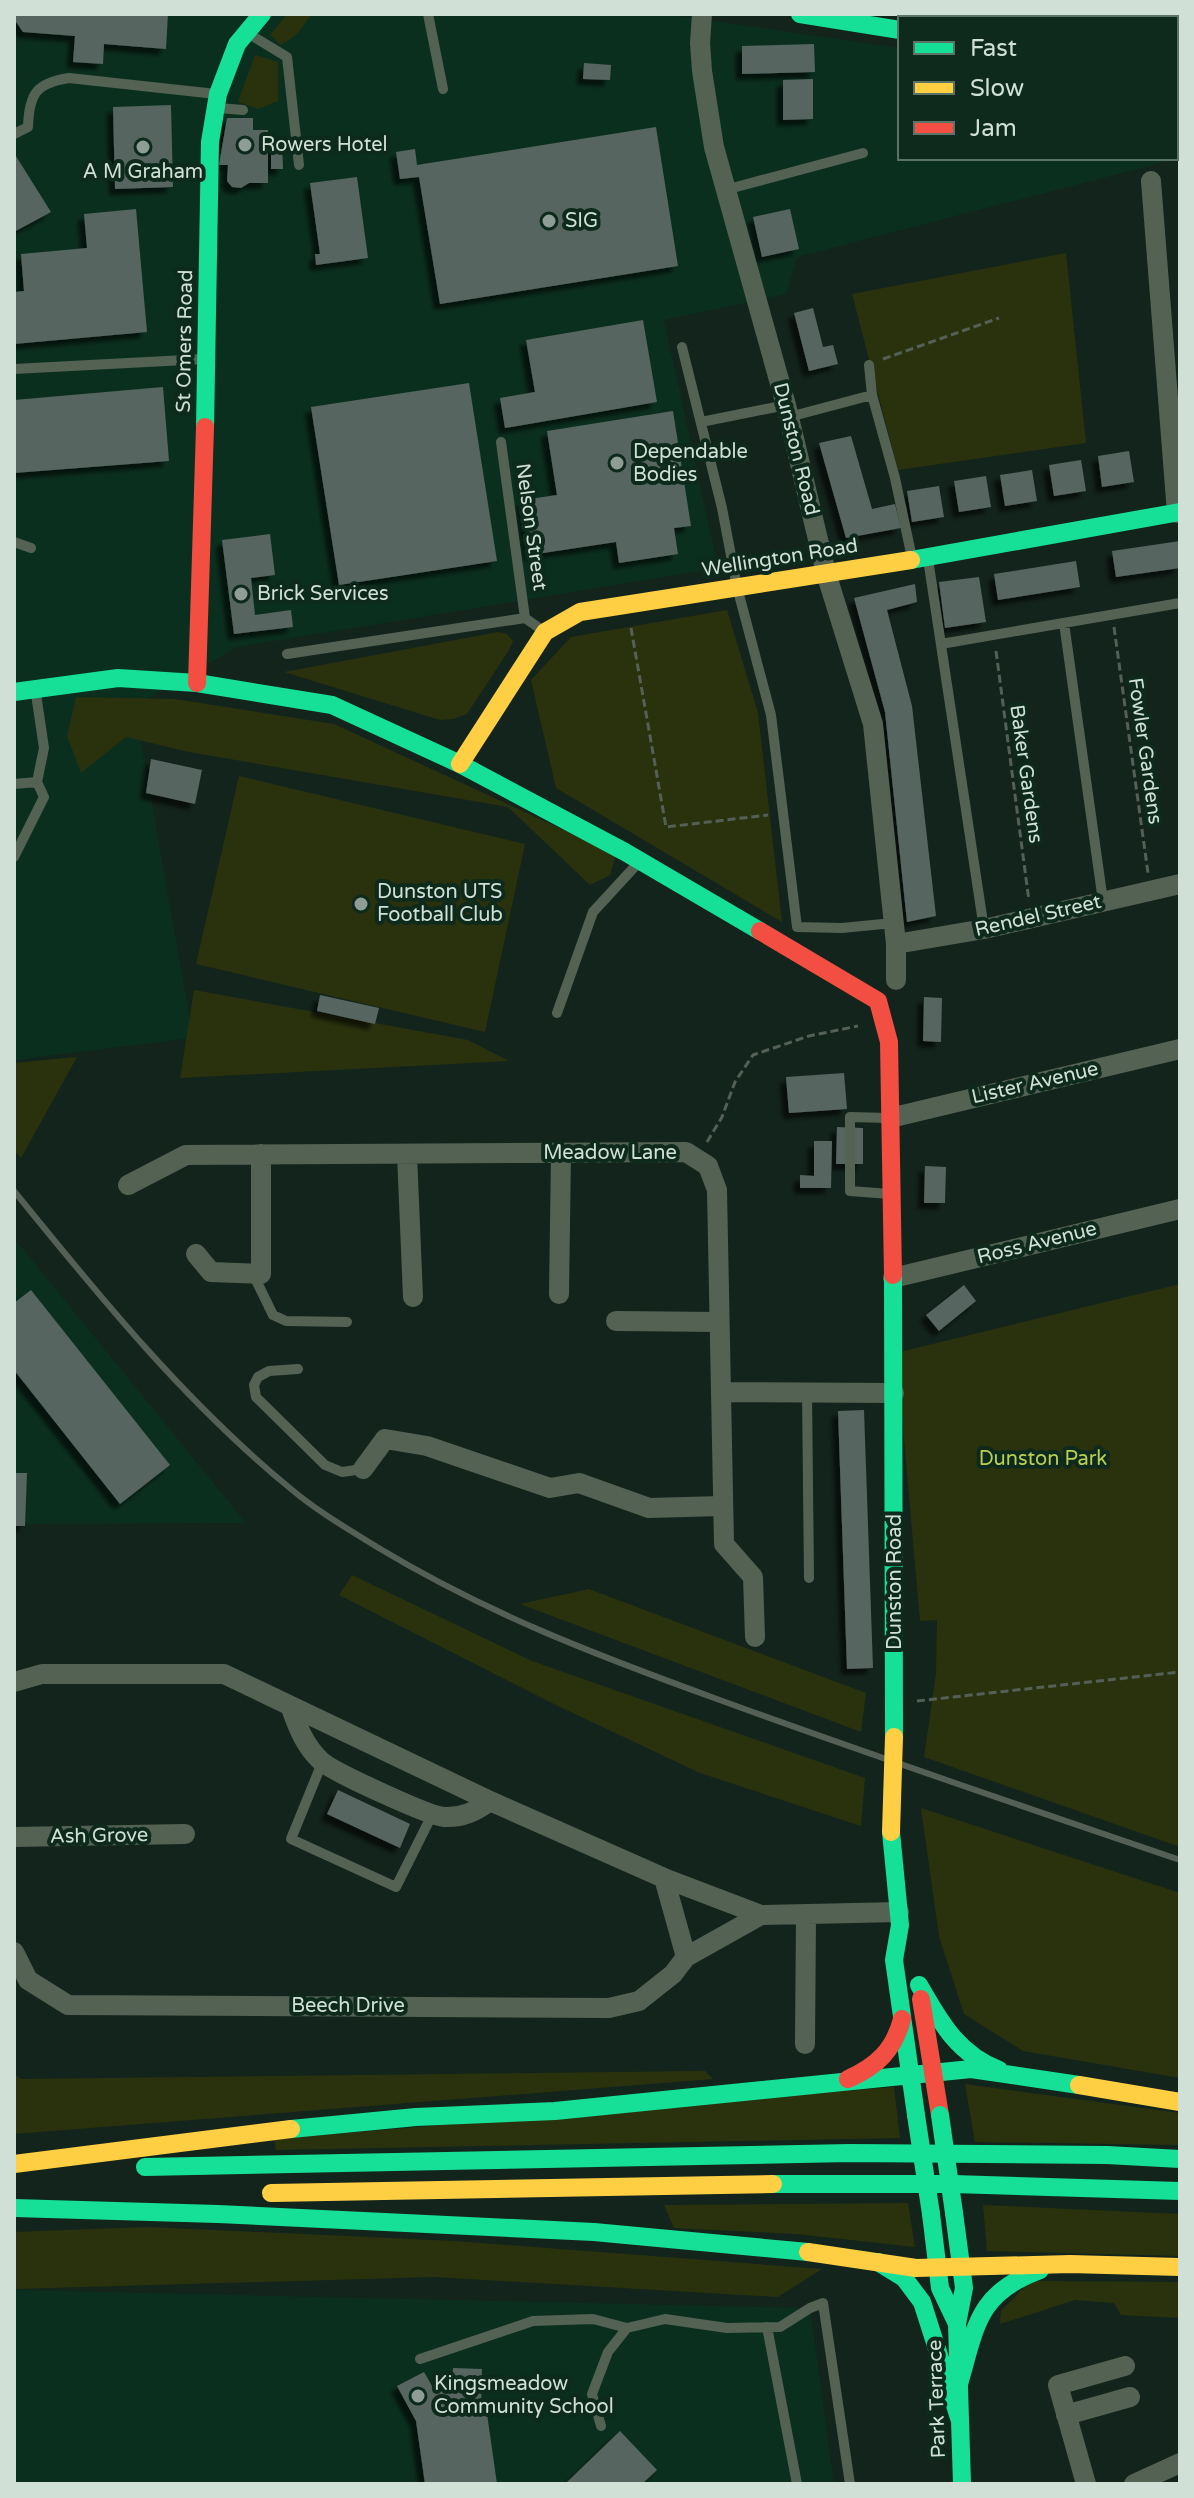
<svg xmlns="http://www.w3.org/2000/svg" width="1194" height="2498" font-family="'Varela Round',sans-serif">
<style>
.built{fill:#0b2f1f}
.green{fill:#2a320d}
.building{fill:#566560;filter:url(#shadow)}
.lines{fill:none;stroke-linecap:round;stroke-linejoin:round}
.path{stroke:#546056;stroke-width:3;stroke-dasharray:8 4;stroke-linecap:butt}
.lane{stroke:#546253;stroke-width:10}
.street{stroke:#546253;stroke-width:20}
.fast{stroke:#16e098;stroke-width:18}
.slow{stroke:#ffcf43;stroke-width:18}
.jam{stroke:#f24e42;stroke-width:18}
.rail{stroke:#546055;stroke-width:6}
.fast-bridge{stroke:#16e098;stroke-width:18}
.slow-bridge{stroke:#ffcf43;stroke-width:18}
.poi-dot{fill:#8e9e96;stroke:#0d2a1c;stroke-width:3}
.labels{text-anchor:middle;dominant-baseline:central;stroke-width:8;stroke-linejoin:round;paint-order:stroke}
.poi-label{font-size:20px;fill:#d0e0d7;stroke:#0d2a1c;text-anchor:start}
.street-label{font-size:20px;fill:#d0e0d7;stroke:#0d2a1c}
.park-label{font-size:20px;fill:#bbce52;stroke:#0d2a1c}
</style>
<defs>
<filter id="shadow"><feDropShadow dx="-6" dy="6" stdDeviation="2" flood-color="#0009"/></filter>
</defs>
<rect width="100%" height="100%" fill="#13241c"/>
<path class="built" d="M14,14H666L900,48V158H1176V65H1180V158L797,257L786,294L664,320L718,568L237,647L135,706L193,1038L14,1060Z
M886,14H1180V40H1176V18H900Z
M14,1238L246,1523L14,1524Z
M14,2290L810,2308L834,2484H14Z"/>
<path class="green" d="M287,14H312L296,35L281,45L270,35Z
M255,55L278,62V101L258,109L238,102Z
M1066,253L1086,443L898,470L852,294Z
M727,610L758,713L782,922L556,788L531,680L571,637Z
M498,632L507,634L513,641L509,650L467,714L453,719L440,720L284,672Z
M76,697L175,699L334,724L616,854L610,875L590,885L508,807L189,752L126,737L81,773L67,736Z
M239,776L525,844L485,1032L196,964Z
M194,990L468,1040L509,1061L180,1078Z
M77,1057L21,1158L14,1150V1063Z
M1180,1284V1847L924,1757L936,1674L937,1620L920,1621L901,1405L900,1352Z
M352,1575L532,1661L865,1778L861,1826L700,1773L558,1706L339,1595Z
M589,1589L866,1693L861,1732L520,1604Z
M921,1808L1180,1893V2078L1023,2051L964,2014L939,1936Z
M705,2071L713,2079L14,2134V2074L21,2079Z
M965,2084L1180,2113V2145L975,2142Z
M894,2087L900,2138L276,2150L274,2139Z
M908,2203L915,2247L796,2234L674,2228L664,2205Z
M983,2205L1180,2214V2256L987,2251Z
M147,2227L455,2241L822,2269L778,2297L434,2277L14,2289V2232Z
M1030,2281L1180,2282V2318L1121,2315L1114,2303L1075,2300L1000,2324L1001,2311Z"/>
<path class="building" d="M14,14H168L166,49L104,44L103,64L73,62L75,36L23,32L14,19Z
M988,14H1013L1012,18H988Z
M1030,14H1044L1047,16L1046,18H1028Z
M1052,14H1096L1094,18H1053Z
M814,44L815,72L742,74V46Z
M584,63L611,65L610,80L583,79Z
M813,79V119L783,120V80Z
M171,105L173,187L115,189L113,107Z
M227,118H253V130H268V183H249L241,188L232,187L227,181L228,165H219Z
M656,127L678,266L440,304L419,177L400,179L396,152L415,149L417,165Z
M271,143H282L283,169H271Z
M14,153L51,212L14,232Z
M357,177L368,258L316,265L315,254H320L310,183Z
M136,209L147,332L14,344V292L24,291L21,254L87,248L84,214Z
M790,209L799,249L762,257L753,217Z
M813,308L823,347L833,345L838,364L809,371L794,313Z
M643,320L657,402L505,428L500,398L535,392L526,340Z
M469,383L497,561L339,585L311,407Z
M163,387L169,461L14,473V400Z
M673,411L691,526L674,528L678,554L619,563L616,542L530,555L522,500L557,495L547,431Z
M851,436L872,509L895,504L901,528L846,538L819,443Z
M1129,451L1134,482L1102,487L1098,456Z
M1081,460L1086,491L1054,496L1049,465Z
M1032,470L1037,501L1005,506L1000,475Z
M986,476L991,507L959,512L954,481Z
M939,486L944,517L912,522L907,491Z
M270,534L275,575L251,578L255,615L291,610L293,627L234,634L222,540Z
M1180,541V568L1116,577L1112,551Z
M1076,561L1080,587L998,600L994,574Z
M979,577L986,622L945,628L939,582Z
M915,584L917,602L887,610L912,706L936,916L907,922L885,712L854,598Z
M151,759L202,770L195,804L146,793Z
M320,995L379,1008L375,1024L317,1011Z
M924,997L942,998L941,1042L923,1041Z
M844,1073L847,1109L789,1113L786,1077Z
M837,1127L863,1128V1164H836Z
M814,1141H832L831,1188H800V1175L814,1176Z
M925,1166L946,1167L945,1203H924Z
M964,1285L976,1301L939,1331L926,1315Z
M31,1290L170,1465L120,1504L14,1370V1303Z
M864,1410L873,1668L847,1669L838,1411Z
M14,1473H27L25,1526H14Z
M338,1790L410,1824L400,1848L327,1814Z
M453,2368L482,2369L481,2408L486,2407L497,2484H425L416,2421L397,2386L424,2372L432,2386L452,2384Z
M620,2431L657,2470L642,2484H565Z"/>
<g class="lines">
<path class="path" d="M883,359L999,318
M1114,627L1148,873
M631,628L666,827L768,815
M996,651L1029,901
M707,1142L722,1117L735,1082L753,1055L809,1036L858,1026
M917,1701L1180,1672"/>
<path class="lane" d="M428,14L443,89
M249,34L287,57L299,165
M218,108L243,110
M14,134L28,127C29,94 36,83 69,78L216,94
M725,190L863,153
M682,347L722,508L737,587L771,715L797,927L842,928L893,923
M869,365L872,395L895,478L912,558
M14,369L204,359
M789,417L872,395
M701,422L786,405
M501,442L525,618
M14,542L31,548
M928,559L984,929
M1064,623L1103,901
M941,644L1180,603
M287,654L525,618L542,630
M14,784L37,782
M14,857L44,797L37,782L44,748L36,694
M557,1013L593,912L639,862
M888,1118L850,1117V1191L890,1194
M253,1274L273,1315L286,1321L347,1322
M298,1369L269,1371L258,1377L254,1385L256,1397L325,1465L342,1472L363,1469
M807,1393L809,1578
M322,1763L291,1839L396,1887L433,1813
M767,2327L797,2484
M420,2359L533,2321L593,2319L627,2328
M601,2426L592,2394L608,2352L627,2328L665,2319L727,2328L780,2327L810,2308L823,2303L850,2484"/>
<path class="street" d="M702,14L700,43L702,71L714,147L786,405L826,573L873,724L896,944V980
M1135,14L1136,18
M1151,181L1177,513
M896,944L984,929L1180,884
M890,1118L1180,1049
M407,1154L413,1297
M128,1185L186,1155L686,1152L708,1166L717,1190L724,1544L753,1577L755,1637
M196,1254L211,1272L261,1274V1154
M893,1278L1180,1209
M559,1294L561,1153
M616,1321L719,1322
M721,1392L894,1393
M363,1469L385,1439L427,1446L550,1488L579,1483L649,1508L722,1506
M14,1682L42,1674H224L490,1801L664,1878L761,1915L899,1912
M291,1708C298,1728 305,1746 321,1761C333,1772 429,1816 444,1817C463,1818 476,1811 490,1801
M14,1837L185,1834
M664,1878L686,1957
M14,1952L28,1980L68,2005L609,2008L639,2001L673,1974L686,1957L761,1915
M805,2044L806,1916
M1066,2415L1130,2397
M1086,2484L1058,2385L1125,2366
M1134,2484L1180,2463"/>
<path class="fast" d="M800,14L900,30
M1176,48H1180
M205,427L210,142L218,94L237,44L262,14
M911,560L1180,512
M14,692L118,678L197,683L332,705L460,764L625,852L760,931
M893,1275L894,1737
M891,1832L900,1925L894,1960L916,2115
M919,1985C940,2022 958,2054 999,2070
M291,2129L416,2117L555,2111L971,2069L1079,2085
M145,2167L850,2153L1107,2155L1180,2159
M773,2184H953L1180,2191
M14,2208L218,2214L594,2232L808,2252
M954,2213L964,2288L957,2324
M931,2214L940,2288L957,2324L962,2484
M878,2262L904,2278L922,2302L960,2421
M959,2384C976,2326 977,2293 1040,2270"/>
<path class="slow" d="M460,764L545,632L580,612L911,560
M1079,2085L1180,2102
M14,2164L291,2129
M271,2193L773,2184
M808,2252L916,2268L1070,2264L1180,2267"/>
<path class="jam" d="M197,683L205,427
M760,931L878,1001L889,1042L893,1275
M921,1999L940,2115
M848,2079C877,2066 894,2050 902,2019"/>
<path class="rail" d="M14,1191C99,1296 186,1403 291,1489C317,1511 348,1529 377,1547C488,1614 596,1655 717,1699C870,1755 1025,1807 1180,1860"/>
<path class="fast-bridge" d="M916,2115L931,2214
M940,2115L954,2213"/>
<path class="slow-bridge" d="M891,1832L894,1737"/>
</g>
<g class="poi-dot">
<circle cx="245" cy="145" r="8"/>
<circle cx="143" cy="147" r="8"/>
<circle cx="549" cy="221" r="8"/>
<circle cx="617" cy="463" r="8"/>
<circle cx="241" cy="594" r="8"/>
<circle cx="361" cy="904" r="8"/>
<circle cx="418" cy="2396" r="8"/>
</g>
<g class="labels">
<g class="poi-label">
<text x="261" y="145">Rowers Hotel</text>
<text x="143" y="172" text-anchor="middle">A M Graham</text>
<text x="565" y="221">SIG</text>
<text x="633" y="452">Dependable<tspan x="633" dy="23">Bodies</tspan></text>
<text x="257" y="594">Brick Services</text>
<text x="377" y="892">Dunston UTS<tspan x="377" dy="23">Football Club</tspan></text>
<text x="434" y="2384">Kingsmeadow<tspan x="434" dy="23">Community School</tspan></text>
</g>
<g class="street-label">
<text transform="translate(185 341) rotate(-89)">St Omers Road</text>
<text transform="translate(796 449) rotate(76)">Dunston Road</text>
<text transform="translate(531 527) rotate(82)">Nelson Street</text>
<text transform="translate(780 558) rotate(-9)">Wellington Road</text>
<text transform="translate(1145 751) rotate(82)">Fowler Gardens</text>
<text transform="translate(1026 774) rotate(82)">Baker Gardens</text>
<text transform="translate(1038 916) rotate(-13)">Rendel Street</text>
<text transform="translate(1035 1083) rotate(-13)">Lister Avenue</text>
<text x="610" y="1153">Meadow Lane</text>
<text transform="translate(1037 1243) rotate(-14)">Ross Avenue</text>
<text transform="translate(895 1582) rotate(-90)">Dunston Road</text>
<text transform="translate(99 1836) rotate(-1)">Ash Grove</text>
<text x="348" y="2006">Beech Drive</text>
<text transform="translate(937 2399) rotate(-92)">Park Terrace</text>
</g>
<g class="park-label">
<text x="1043" y="1459">Dunston Park</text>
</g>
</g>
<rect width="1194" height="2498" fill="none" stroke="#d0e0d7" stroke-width="32"/>
<rect x="898" y="16" width="280" height="144" fill="#0d2a1c" stroke="#5b7367" stroke-width="2"/>
<rect x="914" y="42" width="40" height="12" fill="#16e098" stroke="#5b7367" stroke-width="2"/>
<text x="970" y="56" font-size="24" fill="#d0e0d7">Fast</text>
<rect x="914" y="82" width="40" height="12" fill="#ffcf43" stroke="#5b7367" stroke-width="2"/>
<text x="970" y="96" font-size="24" fill="#d0e0d7">Slow</text>
<rect x="914" y="122" width="40" height="12" fill="#f24e42" stroke="#5b7367" stroke-width="2"/>
<text x="970" y="136" font-size="24" fill="#d0e0d7">Jam</text>
</svg>
